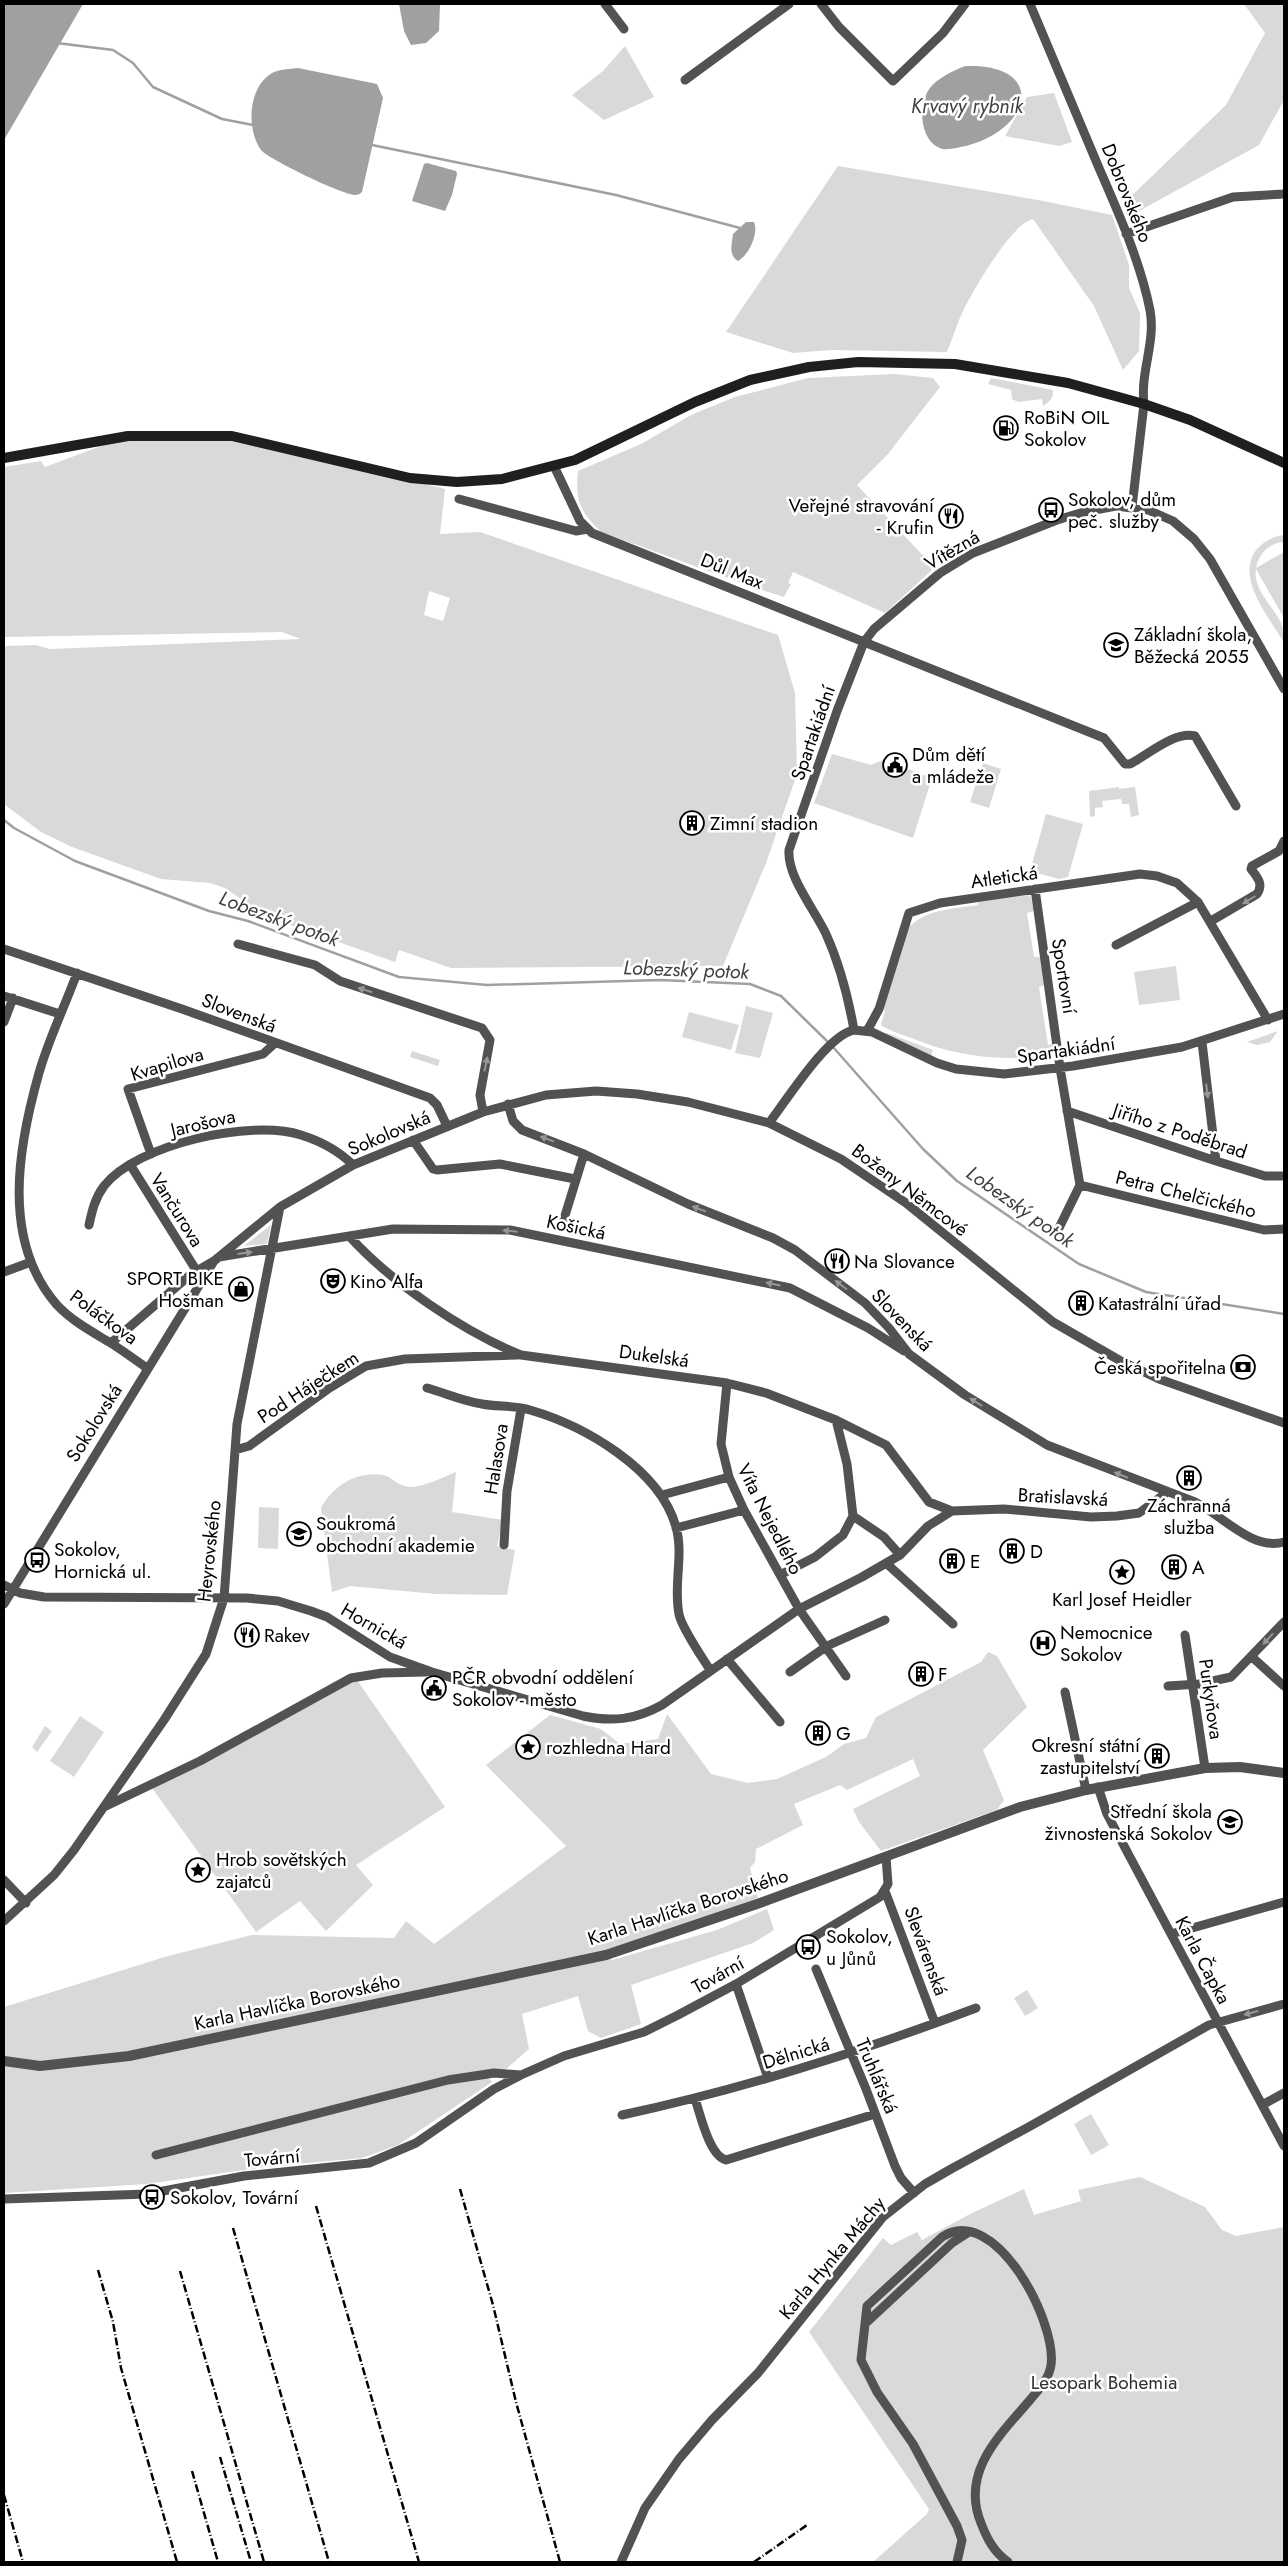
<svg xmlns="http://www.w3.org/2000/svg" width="1288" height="2566" font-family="Jost,sans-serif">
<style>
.green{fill:#d9d9d9;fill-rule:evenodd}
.water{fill:#a0a0a0}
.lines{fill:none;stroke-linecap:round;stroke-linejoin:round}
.stream{stroke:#a0a0a0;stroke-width:2.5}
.minor{stroke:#525252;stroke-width:9}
.tertiary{stroke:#525252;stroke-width:10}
.secondary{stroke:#1f1f1f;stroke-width:10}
.rail{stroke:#000;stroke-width:2.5;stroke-dasharray:8 2.5 1 2.5;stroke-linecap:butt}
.oneway{fill:#979797}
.labels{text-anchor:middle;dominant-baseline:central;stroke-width:5;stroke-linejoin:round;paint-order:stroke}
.street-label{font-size:19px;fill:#000;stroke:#fff}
.poi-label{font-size:19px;fill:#000;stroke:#fff;text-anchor:start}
.park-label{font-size:19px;fill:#303030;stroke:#fff}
.water-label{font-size:20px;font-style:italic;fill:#414141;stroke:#fff}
</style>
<rect width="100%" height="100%" fill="#fff"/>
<path class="green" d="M1244,4H1284V100L1259,145L1132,215L1125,202L1226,105L1265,33Z
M625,46L654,97L604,120L572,95L603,71Z
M1054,93L1072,142L1059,146L1005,136L1027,97Z
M838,166L1038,200L1112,215L1129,265V288L1140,313L1139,351L1123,370L1094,306L1033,219C1012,223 974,289 964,309C957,323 953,338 947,352L831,350L793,353L726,332Z
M894,374L933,378L940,387L888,454L857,485L927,560L932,570L885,613L793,572L788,583L791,584L784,597L759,589L773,569L758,589L601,532C580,511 575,501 578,471L641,444L693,414L735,397L808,378Z
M991,378L1053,390C1054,398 1049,402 1043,406L1042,399L1018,402L1012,399L1011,390L988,384Z
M128,436H232L445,489L440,534L480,532L778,635L795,693L797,774L766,863L723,966L451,968L399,950L395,962L265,916L225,888L210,883L161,879L72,847L41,832L4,804V646L36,645L50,649L301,639L282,632L4,637V467L41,461L45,467ZM429,591L450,598L443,621L424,615Z
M1284,535V542C1269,543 1259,553 1256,568L1284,552V618L1256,569C1252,592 1279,610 1284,631C1285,634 1284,639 1284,643C1270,618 1234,578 1257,549C1264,541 1274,536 1284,535Z
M832,754L871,765L883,760L932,778L913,838L814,803Z
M983,763L1001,769L989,808L970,802Z
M1119,787V789L1135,787L1139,815L1131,817L1129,804H1122L1121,799L1102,801L1103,807L1095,808V816L1090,817L1089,791Z
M1046,814L1083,824L1068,877L1059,879L1030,871Z
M1027,895L1031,897L1034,911L1027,913L1034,957H1041L1045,985L1039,987L1048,1045L1054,1044L1056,1054C1006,1062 961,1058 914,1039C904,1035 892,1032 882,1026L881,1024L885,1011L883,1009L906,931C922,909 953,909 978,905V902Z
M1176,966L1180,1000L1139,1005L1134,972Z
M746,1006L773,1013L760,1058L735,1053Z
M689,1012L739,1025L731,1050L682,1037Z
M1278,1031L1270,1042L1257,1045L1247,1042Z
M887,1033L933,1050L931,1056L884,1034Z
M412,1051L440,1060L438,1066L410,1057Z
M271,1225L267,1244L245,1246V1245Z
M456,1472L452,1512L503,1520L497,1546L515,1550L507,1595L436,1594L350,1586L332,1592L321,1508C333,1486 356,1471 383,1475C393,1477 396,1486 411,1487C424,1487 443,1477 456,1472Z
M259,1507L279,1508L278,1549L258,1548Z
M988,1652L997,1656L1027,1707L983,1750L1004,1800L997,1810L881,1851L859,1822L853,1809L920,1776L913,1759L847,1790L840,1785L794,1804L803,1825L756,1849L755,1862L750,1868L758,1898L647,1938L606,1956L612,1960L717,1930L767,1909L774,1930L753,1943L631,1985L641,2024L601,2038L588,2031L578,1996L522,2014L529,2049L506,2069L484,2071L492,2082L398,2145L362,2158L265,2167L147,2184L4,2193V2007L168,1956L252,1935L394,1938L406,1921L434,1944L566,1846L486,1765L550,1715L601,1729L620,1744L658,1739L667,1714L711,1774L748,1783L777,1779L826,1757L844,1744L866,1738L876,1717L981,1662Z
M357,1680L445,1807L356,1865L373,1885L326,1931L300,1901L256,1932L152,1788L199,1766Z
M80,1716L104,1732L74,1777L50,1761Z
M45,1726L52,1731L37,1752L32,1747Z
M1027,1990L1038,2008L1025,2016L1014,1998Z
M1091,2114L1109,2145L1091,2155L1074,2124Z
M1140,2177L1205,2207L1222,2230L1236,2236L1284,2227V2562H873L927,2514L929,2509L809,2332L883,2238L891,2245L917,2232L922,2240L970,2214L1024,2189L1034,2215L1081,2201L1078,2190Z"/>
<path class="water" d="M4,4H83L4,140Z
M399,4H440L439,31L426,43L411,45L404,31Z
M965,66C1047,63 1033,129 966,146C959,147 951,150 943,149C922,144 918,112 926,95C932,80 951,72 965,66Z
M298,68L377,84L383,98L362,192C360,194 358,195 355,195C343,195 268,159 261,150C246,129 248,87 272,73C279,69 290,69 298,68Z
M427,163L456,171L457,174L452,195L445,211L412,201L424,164Z
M746,222H754C759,233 749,255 738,261C728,255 732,244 733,234Z"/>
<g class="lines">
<path class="stream" d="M57,43L113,50L133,63L153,87L222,119L253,125
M372,145L616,195L740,228
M4,820L14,828L75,861L209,911L248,921L399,977L487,985L660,980L750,984L781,996L829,1043
M833,1047L923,1149L957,1181L1079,1264L1146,1292L1284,1314"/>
<path class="minor" d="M605,4L624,29
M821,4L839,27L893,81L943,33L965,4
M1030,4C1053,58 1076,113 1099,168C1119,214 1140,261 1150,310C1156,342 1140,372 1144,404L1132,507
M685,80L789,4
M1126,234L1233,197L1284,194
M554,466L580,521L592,533L1104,738L1125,764H1130C1148,755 1174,731 1195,736L1236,806
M459,499L576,531L588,529
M1035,889L1060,1068L1080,1185L1059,1228
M1211,921L1257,894C1264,884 1257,877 1251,869L1252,866L1279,851L1284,841
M238,944L315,965L340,981L482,1028L490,1040L480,1095L483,1112
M1116,945L1198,902
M4,949L182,1009L430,1098L437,1105L447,1126
M77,973C65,1006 49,1038 39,1073C18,1147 1,1241 57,1305C72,1321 91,1331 109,1342C122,1350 134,1359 147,1368
M4,996L60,1014
M4,1022L13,998
M854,1030L872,1032L937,1063L956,1069L1004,1074L1073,1066L1182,1047L1284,1014
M867,1031L879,1009L909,913L940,903L1140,874L1157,876L1177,883L1198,902L1268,1020
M1202,1042L1216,1161
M508,1104L513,1121L522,1130L584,1154L688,1204L773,1238L795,1250L865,1303L889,1328L909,1354L965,1395L1047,1445L1195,1502C1222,1515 1252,1551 1284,1542
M1067,1111L1216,1161L1265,1176H1284
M769,1123C787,1100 827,1035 854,1030C848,996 840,965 826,934C815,910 787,877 789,850L837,711L864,642L874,629L940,573L973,553L1057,520L1084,512L1116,506L1148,510L1173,521L1194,539L1210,559L1284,689
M413,1140L433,1169L437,1170L500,1164L575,1179
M151,1154L128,1089L263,1054L274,1044
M131,1166L196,1270
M1080,1185L1264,1230L1284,1229
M563,1222L584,1154
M89,1225C92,1211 95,1198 104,1186C137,1144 251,1119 301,1135C320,1141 339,1151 353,1165
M349,1236C392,1283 462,1331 521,1355L727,1383L766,1393L836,1420L886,1445L929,1502L952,1511L1004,1509L1091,1517L1117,1516L1139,1513L1166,1493
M219,1257L393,1229L510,1230L790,1288L868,1328L904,1351
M4,1272L31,1262
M111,1343L190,1275L214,1261
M727,1383L721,1444L729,1477L744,1510L799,1609L846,1676
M427,1388C445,1393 463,1401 482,1404C497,1407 515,1405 530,1410C585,1426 660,1469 676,1527C684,1555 673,1585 679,1614C681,1627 702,1657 710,1670
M235,1450L249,1446L328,1389L366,1366L405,1359L518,1355
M662,1495L729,1477
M853,1516L884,1537L900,1555
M676,1528L744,1510
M504,1545L507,1491L521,1409
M886,1563L953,1624
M780,1575L815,1557L843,1535L853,1516L847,1464L836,1420
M4,1585L20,1593L44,1597L247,1598L278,1601L311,1611L327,1617L390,1657L432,1672L583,1716C612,1722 635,1720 662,1705L799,1609L862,1577L900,1555L928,1526L952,1511
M4,1604L214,1261L280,1207L353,1165L483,1112L546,1095L596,1091L637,1094L688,1102L769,1123L841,1159L906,1203L1053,1322L1119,1360L1159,1379L1284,1423
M1185,1635L1205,1768
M1252,1657L1284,1686
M727,1659L780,1722
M790,1672L827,1646L885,1620
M1168,1686L1199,1684L1231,1677L1284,1622
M1065,1692L1086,1790
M1098,1787L1107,1814L1284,2146
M104,1807L200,1761L351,1678L382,1673L426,1672
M4,1880L26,1903
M885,1891L935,2023
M4,1921L54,1875L74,1850L164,1720L206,1654L224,1598L237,1424L280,1207
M1171,1934L1284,1902
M816,1969L866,2089L895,2166L901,2178L914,2193
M736,1984L768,2078
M695,2099C701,2116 709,2155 726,2160L875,2114
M1262,2105L1284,2093
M622,2115C743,2089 860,2052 976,2008
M156,2155L448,2080L494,2073L521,2075
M4,2199L147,2194L244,2176L369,2163L416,2143L494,2089L521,2075L564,2056L644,2032L678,2015L736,1984L880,1897L888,1884L886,1857
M867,2322L952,2243L969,2232
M621,2562L645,2508L679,2459L712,2420L758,2373L883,2217L925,2184L951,2169L1034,2124L1209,2025L1284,2004
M957,2562L962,2540L957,2526L913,2444L877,2392L861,2360L867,2306L942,2237C995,2202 1057,2322 1051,2365C1049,2379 1039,2389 1030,2400C1000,2435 960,2472 981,2523C987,2539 994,2552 1008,2562"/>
<path class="tertiary" d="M4,2061L40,2066L129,2056L606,1955L760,1903L1020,1807L1086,1790L1205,1768L1240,1767L1284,1773"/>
<path class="secondary" d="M4,458L128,436H232L410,478L457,482L502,479L575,460L695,402L750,380L809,367L858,362L955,364L1068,383L1144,404L1190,420L1284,463"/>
<path class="rail" d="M460,2189L493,2305L516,2402L560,2562
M316,2206L419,2562
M233,2228L329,2562
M98,2270L113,2322L121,2368L177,2562
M180,2271L264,2562
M220,2457L251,2562
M192,2471L218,2562
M4,2495L23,2562
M754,2562L807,2525"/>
</g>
<defs><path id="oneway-solid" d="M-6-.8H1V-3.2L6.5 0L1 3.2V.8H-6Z" transform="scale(1.25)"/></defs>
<g class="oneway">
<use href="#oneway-solid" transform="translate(1249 900) rotate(148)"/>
<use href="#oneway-solid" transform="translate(365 990) rotate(-162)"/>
<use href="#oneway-solid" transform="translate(486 1064) rotate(-78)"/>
<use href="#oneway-solid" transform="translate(1207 1091) rotate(83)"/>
<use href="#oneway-solid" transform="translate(547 1139) rotate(-159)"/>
<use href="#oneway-solid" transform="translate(699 1209) rotate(-159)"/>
<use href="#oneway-solid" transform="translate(510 1231) rotate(-174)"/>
<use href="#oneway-solid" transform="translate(245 1253) rotate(-8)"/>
<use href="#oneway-solid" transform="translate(773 1284) rotate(-168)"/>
<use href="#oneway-solid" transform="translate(841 1285) rotate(-143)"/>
<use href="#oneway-solid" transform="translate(976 1402) rotate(-148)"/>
<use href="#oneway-solid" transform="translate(1121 1475) rotate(-158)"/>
<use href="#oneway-solid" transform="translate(1268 1639) rotate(132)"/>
<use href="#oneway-solid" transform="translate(1251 2013) rotate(165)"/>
</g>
<defs>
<g id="fuel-ring" transform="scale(1.25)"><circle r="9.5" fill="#fff" stroke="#000" stroke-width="1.5"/><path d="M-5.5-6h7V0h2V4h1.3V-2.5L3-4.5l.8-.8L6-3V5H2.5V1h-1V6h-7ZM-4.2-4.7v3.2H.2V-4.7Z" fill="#000"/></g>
<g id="bus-ring" transform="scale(1.25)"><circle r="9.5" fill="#fff" stroke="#000" stroke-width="1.5"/><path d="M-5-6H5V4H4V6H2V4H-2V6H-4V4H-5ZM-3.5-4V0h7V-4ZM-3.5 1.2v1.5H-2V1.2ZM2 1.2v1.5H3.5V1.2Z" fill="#000"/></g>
<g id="restaurant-ring" transform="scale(1.25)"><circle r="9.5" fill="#fff" stroke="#000" stroke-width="1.5"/><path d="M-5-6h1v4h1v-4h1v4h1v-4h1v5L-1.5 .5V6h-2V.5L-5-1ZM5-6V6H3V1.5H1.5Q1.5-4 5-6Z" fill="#000"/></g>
<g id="school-ring" transform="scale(1.25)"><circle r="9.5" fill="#fff" stroke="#000" stroke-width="1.5"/><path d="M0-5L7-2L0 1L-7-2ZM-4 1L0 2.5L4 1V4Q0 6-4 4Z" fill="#000"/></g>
<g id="civic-ring" transform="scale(1.25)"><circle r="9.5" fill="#fff" stroke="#000" stroke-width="1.5"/><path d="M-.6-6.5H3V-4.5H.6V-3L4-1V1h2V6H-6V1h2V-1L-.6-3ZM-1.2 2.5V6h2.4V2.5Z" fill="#000"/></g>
<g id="building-ring" transform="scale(1.25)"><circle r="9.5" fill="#fff" stroke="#000" stroke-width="1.5"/><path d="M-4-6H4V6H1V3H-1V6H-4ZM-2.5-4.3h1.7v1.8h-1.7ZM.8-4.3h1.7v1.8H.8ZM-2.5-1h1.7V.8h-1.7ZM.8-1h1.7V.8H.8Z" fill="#000"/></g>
<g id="theatre-ring" transform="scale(1.25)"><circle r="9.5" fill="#fff" stroke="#000" stroke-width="1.5"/><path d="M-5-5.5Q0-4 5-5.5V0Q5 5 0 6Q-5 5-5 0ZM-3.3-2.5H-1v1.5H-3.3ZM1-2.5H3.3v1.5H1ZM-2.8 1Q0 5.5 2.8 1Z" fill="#000"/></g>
<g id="shop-ring" transform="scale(1.25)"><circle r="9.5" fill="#fff" stroke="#000" stroke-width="1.5"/><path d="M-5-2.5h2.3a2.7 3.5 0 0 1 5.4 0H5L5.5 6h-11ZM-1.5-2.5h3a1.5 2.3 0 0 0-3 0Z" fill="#000"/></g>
<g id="bank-ring" transform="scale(1.25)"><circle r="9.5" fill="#fff" stroke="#000" stroke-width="1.5"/><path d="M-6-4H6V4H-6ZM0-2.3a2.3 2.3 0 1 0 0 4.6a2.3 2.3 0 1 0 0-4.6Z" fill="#000"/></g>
<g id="sight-ring" transform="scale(1.25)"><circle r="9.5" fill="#fff" stroke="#000" stroke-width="1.5"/><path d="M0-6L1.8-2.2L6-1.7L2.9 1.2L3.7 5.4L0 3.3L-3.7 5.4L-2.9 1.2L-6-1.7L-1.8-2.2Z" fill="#000"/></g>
<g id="hospital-ring" transform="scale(1.25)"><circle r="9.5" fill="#fff" stroke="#000" stroke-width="1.5"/><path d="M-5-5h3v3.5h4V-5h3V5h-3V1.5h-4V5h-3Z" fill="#000"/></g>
<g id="university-ring" transform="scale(1.25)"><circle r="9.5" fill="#fff" stroke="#000" stroke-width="1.5"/><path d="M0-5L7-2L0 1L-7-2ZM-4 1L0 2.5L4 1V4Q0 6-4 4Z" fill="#000"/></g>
</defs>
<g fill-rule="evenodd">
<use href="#fuel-ring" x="1006" y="428"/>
<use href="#bus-ring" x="1051" y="510"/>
<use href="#restaurant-ring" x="951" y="516"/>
<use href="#school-ring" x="1116" y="645"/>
<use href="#civic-ring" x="895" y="765"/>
<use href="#building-ring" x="692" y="823"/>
<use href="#restaurant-ring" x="837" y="1261"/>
<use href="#theatre-ring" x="333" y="1281"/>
<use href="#shop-ring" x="241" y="1289"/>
<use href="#building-ring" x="1081" y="1303"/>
<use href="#bank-ring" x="1243" y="1367"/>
<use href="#building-ring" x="1189" y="1478"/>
<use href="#school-ring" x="299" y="1534"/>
<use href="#building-ring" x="1012" y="1551"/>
<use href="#bus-ring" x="37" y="1560"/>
<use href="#building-ring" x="952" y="1561"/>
<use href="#building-ring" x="1174" y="1567"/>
<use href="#sight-ring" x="1122" y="1572"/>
<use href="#restaurant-ring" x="247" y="1635"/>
<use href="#hospital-ring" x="1043" y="1643"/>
<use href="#building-ring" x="921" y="1674"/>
<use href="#civic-ring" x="434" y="1688"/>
<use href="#building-ring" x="818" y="1733"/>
<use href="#sight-ring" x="528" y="1747"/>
<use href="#building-ring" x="1157" y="1756"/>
<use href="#university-ring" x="1230" y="1822"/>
<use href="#sight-ring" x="198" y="1870"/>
<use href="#bus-ring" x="808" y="1947"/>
<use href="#bus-ring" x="152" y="2197"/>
</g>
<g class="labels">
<g class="street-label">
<text transform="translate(1127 193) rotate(68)">Dobrovského</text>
<text transform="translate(952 550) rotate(-30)">Vítězná</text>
<text transform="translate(732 571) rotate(22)">Důl Max</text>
<text transform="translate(813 733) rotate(-71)">Spartakiádní</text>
<text transform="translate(1004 877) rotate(-8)">Atletická</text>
<text transform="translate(1064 976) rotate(81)">Sportovní</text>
<text transform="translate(239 1013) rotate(21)">Slovenská</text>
<text transform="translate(1066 1050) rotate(-8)">Spartakiádní</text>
<text transform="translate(167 1064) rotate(-17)">Kvapilova</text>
<text transform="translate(203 1123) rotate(-13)">Jarošova</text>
<text transform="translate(1180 1131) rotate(18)">Jiřího z Poděbrad</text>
<text transform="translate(389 1133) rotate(-23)">Sokolovská</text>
<text transform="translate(910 1190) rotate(37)">Boženy Němcové</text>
<text transform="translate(1186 1194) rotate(14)">Petra Chelčického</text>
<text transform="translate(177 1210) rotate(58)">Vančurova</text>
<text transform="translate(576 1227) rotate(12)">Košická</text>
<text transform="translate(104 1317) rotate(36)">Poláčkova</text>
<text transform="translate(902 1320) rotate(46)">Slovenská</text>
<text transform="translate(654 1356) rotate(8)">Dukelská</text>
<text transform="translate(308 1387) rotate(-33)">Pod Háječkem</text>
<text transform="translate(94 1423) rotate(-58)">Sokolovská</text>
<text transform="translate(496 1459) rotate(-81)">Halasova</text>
<text transform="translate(1063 1497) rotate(3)">Bratislavská</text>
<text transform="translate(770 1519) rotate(63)">Víta Nejedlého</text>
<text transform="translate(209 1551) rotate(-84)">Heyrovského</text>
<text transform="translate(374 1626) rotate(30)">Hornická</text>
<text transform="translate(1211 1699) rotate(82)">Purkyňova</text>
<text transform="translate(688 1907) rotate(-18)">Karla Havlíčka Borovského</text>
<text transform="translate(926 1951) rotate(70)">Slevárenská</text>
<text transform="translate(1203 1960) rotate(62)">Karla Čapka</text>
<text transform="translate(718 1975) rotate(-29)">Tovární</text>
<text transform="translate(297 2002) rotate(-12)">Karla Havlíčka Borovského</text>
<text transform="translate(796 2053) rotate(-17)">Dělnická</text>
<text transform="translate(877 2076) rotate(67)">Truhlářská</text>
<text transform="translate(272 2158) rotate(-5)">Tovární</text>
<text transform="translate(832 2258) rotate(-50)">Karla Hynka Máchy</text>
</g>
<g class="poi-label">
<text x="1024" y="417">RoBiN OIL<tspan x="1024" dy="22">Sokolov</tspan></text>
<text x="1068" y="499">Sokolov, dům<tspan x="1068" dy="22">peč. služby</tspan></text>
<text x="934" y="505" text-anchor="end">Veřejné stravování<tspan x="934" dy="22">- Krufin</tspan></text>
<text x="1134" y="634">Základní škola,<tspan x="1134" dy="22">Běžecká 2055</tspan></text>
<text x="912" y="754">Dům dětí<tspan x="912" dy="22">a mládeže</tspan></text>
<text x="710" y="823">Zimní stadion</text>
<text x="854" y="1261">Na Slovance</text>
<text x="224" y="1278" text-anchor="end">SPORT BIKE<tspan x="224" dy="22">Hošman</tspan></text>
<text x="350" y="1281">Kino Alfa</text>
<text x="1098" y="1303">Katastrální úřad</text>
<text x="1226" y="1367" text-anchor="end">Česká spořitelna</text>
<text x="1189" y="1505" text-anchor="middle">Záchranná<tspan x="1189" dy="22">služba</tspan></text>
<text x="316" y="1523">Soukromá<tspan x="316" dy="22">obchodní akademie</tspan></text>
<text x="54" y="1549">Sokolov,<tspan x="54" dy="22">Hornická ul.</tspan></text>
<text x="1030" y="1551">D</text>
<text x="970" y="1561">E</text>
<text x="1192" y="1567">A</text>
<text x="1122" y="1599" text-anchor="middle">Karl Josef Heidler</text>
<text x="1060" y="1632">Nemocnice<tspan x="1060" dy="22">Sokolov</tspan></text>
<text x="264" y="1635">Rakev</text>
<text x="938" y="1674">F</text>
<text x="452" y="1677">PČR obvodní oddělení<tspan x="452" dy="22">Sokolov - město</tspan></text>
<text x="836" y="1733">G</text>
<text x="1140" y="1745" text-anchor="end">Okresní státní<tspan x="1140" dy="22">zastupitelství</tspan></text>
<text x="546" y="1747">rozhledna Hard</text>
<text x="1212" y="1811" text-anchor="end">Střední škola<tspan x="1212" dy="22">živnostenská Sokolov</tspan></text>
<text x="216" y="1859">Hrob sovětských<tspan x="216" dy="22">zajatců</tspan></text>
<text x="826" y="1936">Sokolov,<tspan x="826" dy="22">u Jůnů</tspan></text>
<text x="170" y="2197">Sokolov, Tovární</text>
</g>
<g class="park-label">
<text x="1104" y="2382">Lesopark Bohemia</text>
</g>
<g class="water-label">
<text x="967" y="106">Krvavý rybník</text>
<text transform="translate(279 919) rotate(20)">Lobezský potok</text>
<text transform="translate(686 970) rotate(2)">Lobezský potok</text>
<text transform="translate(1020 1207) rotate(35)">Lobezský potok</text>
</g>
</g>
<rect width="1288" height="2566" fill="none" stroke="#000000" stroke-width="10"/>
</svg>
